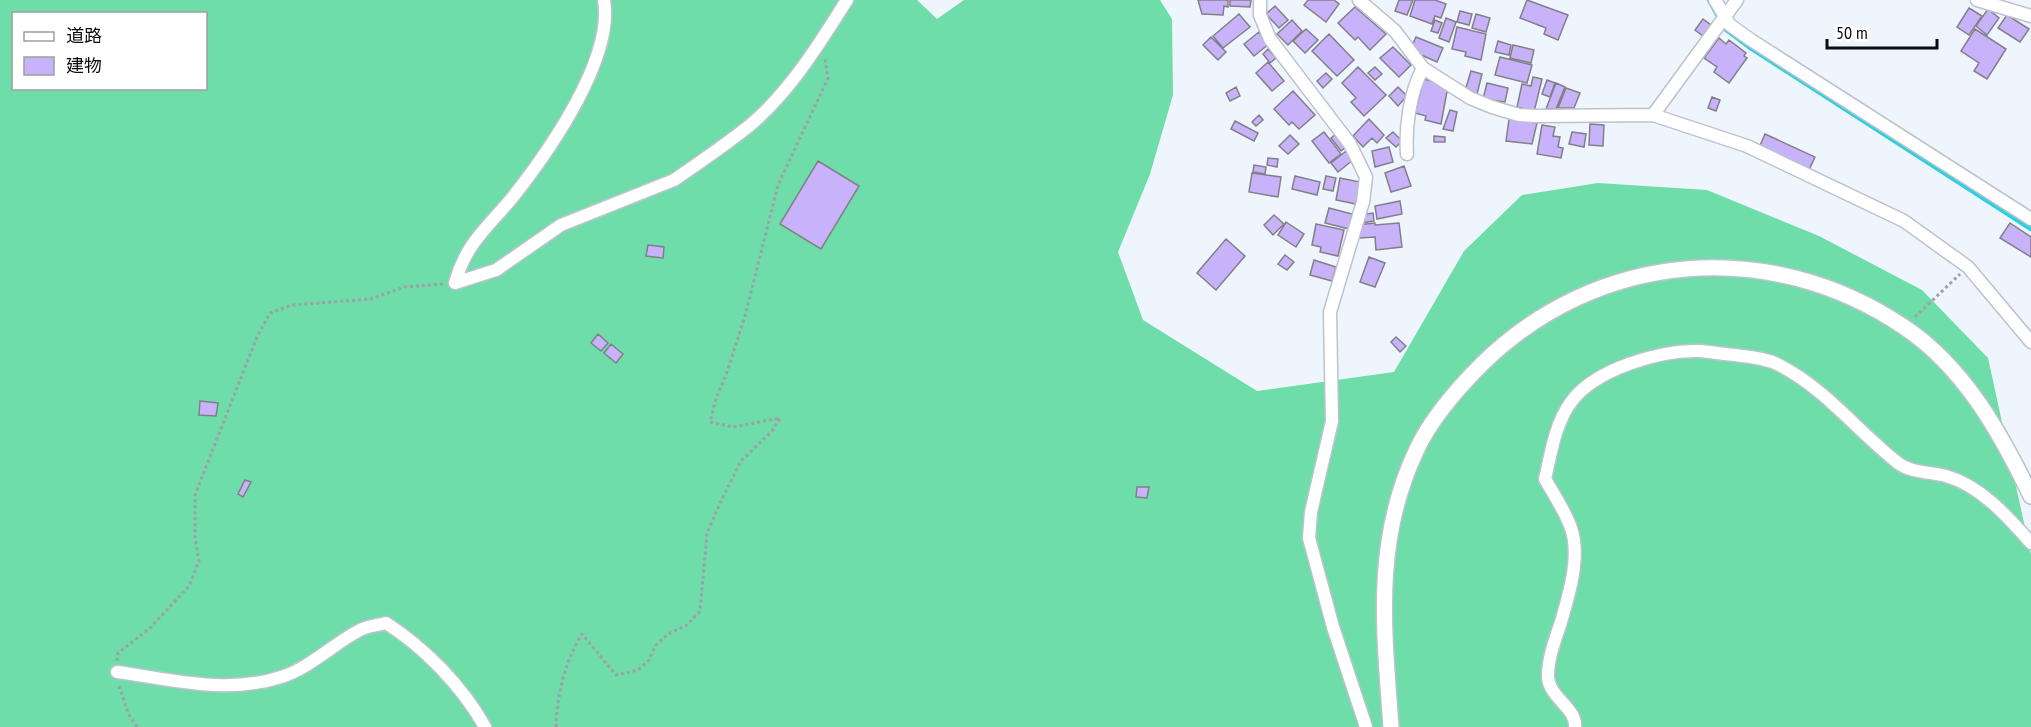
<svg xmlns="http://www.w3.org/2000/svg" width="2031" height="727" font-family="'PT Sans Narrow','Noto Sans JP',sans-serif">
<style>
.forest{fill:#6edda9;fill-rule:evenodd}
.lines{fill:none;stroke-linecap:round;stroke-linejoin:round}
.stream{stroke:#2cd1df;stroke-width:4.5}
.building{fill:#c8b3fa;stroke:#827f89;stroke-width:1.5}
.minor-casing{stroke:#bcc3cd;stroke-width:15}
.tertiary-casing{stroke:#bcc3cd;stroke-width:18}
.path{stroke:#9ca1a7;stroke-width:3;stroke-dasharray:3 3;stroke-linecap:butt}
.minor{stroke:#fff;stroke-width:12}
.tertiary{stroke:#fff;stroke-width:15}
</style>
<rect width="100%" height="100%" fill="#eff5fd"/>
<path class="forest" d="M0,0H917L937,19L964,0H1160L1172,19L1173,95L1150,174L1118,252L1143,320L1257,391L1394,372L1464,251L1522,195L1598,183L1707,190L1819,236L1922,290L1988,358L2031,555V727H0ZM14,14H206V88H14Z"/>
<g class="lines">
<path class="stream" d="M1709,0L1725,29L1749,47L2031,229"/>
</g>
<path class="building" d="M1198,0H1228V7L1224,6L1223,15L1202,14Z
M1230,0H1251L1250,7L1230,6Z
M1308,0H1334L1339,4L1326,22L1304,5Z
M1399,0H1413L1407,15L1395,11Z
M1415,0H1435L1446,4L1441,18L1435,16L1432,24L1410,16Z
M1527,0L1568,15L1558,40L1544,34L1546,28L1520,18Z
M1275,6L1288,20L1279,28L1266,14Z
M1355,7L1386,34L1370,50L1358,37L1355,40L1338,23Z
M1969,8L1982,16L1969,35L1957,27Z
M1988,9L1999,18L1987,35L1976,26Z
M1460,11L1472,14L1469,25L1457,22Z
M1239,14L1250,27L1223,48L1213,36Z
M1476,14L1490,18L1486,32L1472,28Z
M2007,15L2029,29L2020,42L1998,28Z
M1446,18L1456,22L1449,42L1439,38Z
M1703,19L1711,25L1703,36L1695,30Z
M1292,20L1302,31L1288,45L1277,34Z
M1435,20L1442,23L1438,33L1431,31Z
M1457,27L1486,34L1481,60L1465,56L1466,52L1452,49Z
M1306,29L1318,40L1305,53L1293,41Z
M1975,29L2006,49L1987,79L1974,71L1979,63L1961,51Z
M1259,32L1269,44L1254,56L1244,44Z
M1329,34L1354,60L1337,76L1312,51Z
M1211,37L1226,52L1218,60L1203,45Z
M1416,37L1443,48L1437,62L1410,50Z
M1719,38L1726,44L1729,40L1746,53L1744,56L1747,58L1729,83L1714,72L1717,67L1704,58Z
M1498,41L1511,45L1509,55L1495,52Z
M1513,45L1534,50L1531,63L1510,58Z
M1393,47L1411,65L1399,77L1380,58Z
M1268,49L1276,58L1270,63L1263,54Z
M1500,57L1532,65L1527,83L1495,75Z
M1268,62L1284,81L1272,91L1256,73Z
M1358,67L1386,95L1364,116L1351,102L1356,98L1342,83Z
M1375,67L1382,74L1375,80L1368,73Z
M1471,71L1482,74L1477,94L1465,91Z
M1326,73L1332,79L1323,88L1317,81Z
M1533,77L1542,79L1534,112L1517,107L1522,84L1531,86Z
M1424,79L1448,86L1441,124L1425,120L1426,116L1415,113Z
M1547,80L1555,83L1550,97L1542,94Z
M1487,83L1508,88L1505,102L1483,99Z
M1556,83L1565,87L1556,109H1546Z
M1236,87L1240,96L1230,101L1226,93Z
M1398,87L1407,96L1398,106L1389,96Z
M1566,88L1580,93L1574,108H1558Z
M1293,91L1315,115L1299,129L1292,122L1289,125L1274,109Z
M1712,97L1720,100L1716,111L1708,108Z
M1450,110L1457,112L1453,131L1443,129Z
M1259,115L1263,120L1256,126L1252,122Z
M1369,119L1384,135L1377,143L1372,138L1363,147L1353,136Z
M1509,119L1537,123L1532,144L1506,141Z
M1235,121L1258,133L1254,141L1231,129Z
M1590,124L1604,125L1603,146L1589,145Z
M1542,125L1555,127L1553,136L1560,137L1558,147L1563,148L1561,158L1537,154Z
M1324,132L1341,154L1329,163L1312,141Z
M1393,132L1402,141L1396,147L1386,138Z
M1572,132L1586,134L1584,147L1569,144Z
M1337,133L1347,146L1341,151L1331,138Z
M1765,134L1815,157L1808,172L1759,148Z
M1290,135L1299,144L1288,154L1279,146Z
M1434,136L1445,137V142H1434Z
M1389,147L1393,162L1375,167L1372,151Z
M1346,151L1353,160L1338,172L1331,163Z
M1268,158L1278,159L1277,167L1267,165Z
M818,161L859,186L821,249L780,224Z
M1254,165L1266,167L1265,174L1253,172Z
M1404,166L1411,186L1391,192L1385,173Z
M1252,173L1281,177L1278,197L1249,192Z
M1295,176L1320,182L1317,195L1292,189Z
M1326,176L1336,178L1333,191L1323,189Z
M1340,178L1360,182L1356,204L1336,200Z
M1400,201L1402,214L1377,219L1375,206Z
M1329,208L1352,214L1349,229L1325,223Z
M1373,213L1374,221L1361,223L1359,215Z
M1274,215L1284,224L1273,235L1264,225Z
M1286,222L1304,234L1296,247L1278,235Z
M1375,223V225L1399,223L1402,247L1376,250L1375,237L1359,238L1357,225Z
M2010,223L2031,237V257L2000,238Z
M1316,224L1344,230L1338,256L1320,252L1321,247L1312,245Z
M1226,239L1245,256L1216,290L1197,273Z
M648,245L664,247L663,258L646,256Z
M1285,255L1294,262L1287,270L1278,264Z
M1369,257L1385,263L1375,287L1360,282Z
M1314,260L1336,267L1332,281L1310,275Z
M598,334L608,343L601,351L591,343Z
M1396,337L1406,346L1400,352L1391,342Z
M611,344L623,354L616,363L604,353Z
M200,401L218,403L216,416L199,415Z
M245,480L251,482L243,497L238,494Z
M1137,487H1149L1147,498L1136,497Z"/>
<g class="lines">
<g class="minor-casing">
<path id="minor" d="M1260,0V15L1270,39L1350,144L1366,177L1363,202L1330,312L1332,421L1311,512L1309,538L1333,627L1366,727
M1359,0L1395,31L1423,68L1470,98L1492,107L1519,115L1536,116L1653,115L1747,146L1904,221L1968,267L2031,342
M1715,0L1730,25L1751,40L2031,219
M1977,0L2031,16
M1653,115L1737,0
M1407,154C1405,127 1410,92 1423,68
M455,283L496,270L561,225L674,180C699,163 725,145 749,126C790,92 819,44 847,0
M455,283C467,240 490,226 516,193C551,148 614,58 604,0
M117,672C171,679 226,695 281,677C310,668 333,644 360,630C367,626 378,625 386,623C425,648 462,686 485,727
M1575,727C1577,708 1548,697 1548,676C1548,658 1555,640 1561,622C1569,594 1581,557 1571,528C1565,511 1554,495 1545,479C1551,453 1555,424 1571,402C1595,369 1660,350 1699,351C1711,352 1723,354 1735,355C1749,357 1766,358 1779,365C1826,389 1857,431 1898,463C1911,473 1931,472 1946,476C1981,486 2008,517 2031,543"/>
</g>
<g class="tertiary-casing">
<path id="tertiary" d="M1391,727C1384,629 1373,541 1417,449C1432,417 1457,389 1482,364C1597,251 1769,236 1904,327C1964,367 2000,432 2031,496"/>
</g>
<path class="path" d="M1915,317L1960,274
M117,661L118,653L150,628L189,586L199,561L195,538V495L257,337L270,313L292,305L371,299L404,287L444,284
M119,686L129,715L137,727
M556,727C557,695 565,661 582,634L616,675L638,670L649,660L655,646L668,634L687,625L700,611L707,533L722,499L741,461L772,431L780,418L733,427L710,422L716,398L726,375L745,316L778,185L828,78L825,59"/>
<use href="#minor" class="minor"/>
<use href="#tertiary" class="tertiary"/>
</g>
<rect x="12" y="12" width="195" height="78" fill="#ffffff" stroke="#9d9e9f" stroke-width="1.5"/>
<rect x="24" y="32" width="30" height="9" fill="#ffffff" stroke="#9d9e9f" stroke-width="1.5"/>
<text x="66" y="42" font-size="18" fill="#0a0d10">道路</text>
<rect x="24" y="57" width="30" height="18" fill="#c8b3fa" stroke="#9d9e9f" stroke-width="1.5"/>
<text x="66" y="72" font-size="18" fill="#0a0d10">建物</text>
<path d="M1827 39v9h110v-9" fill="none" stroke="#0a0d10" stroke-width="3"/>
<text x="1836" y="39" font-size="18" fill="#0a0d10" stroke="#ffffff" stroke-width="4.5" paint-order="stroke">50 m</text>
</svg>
